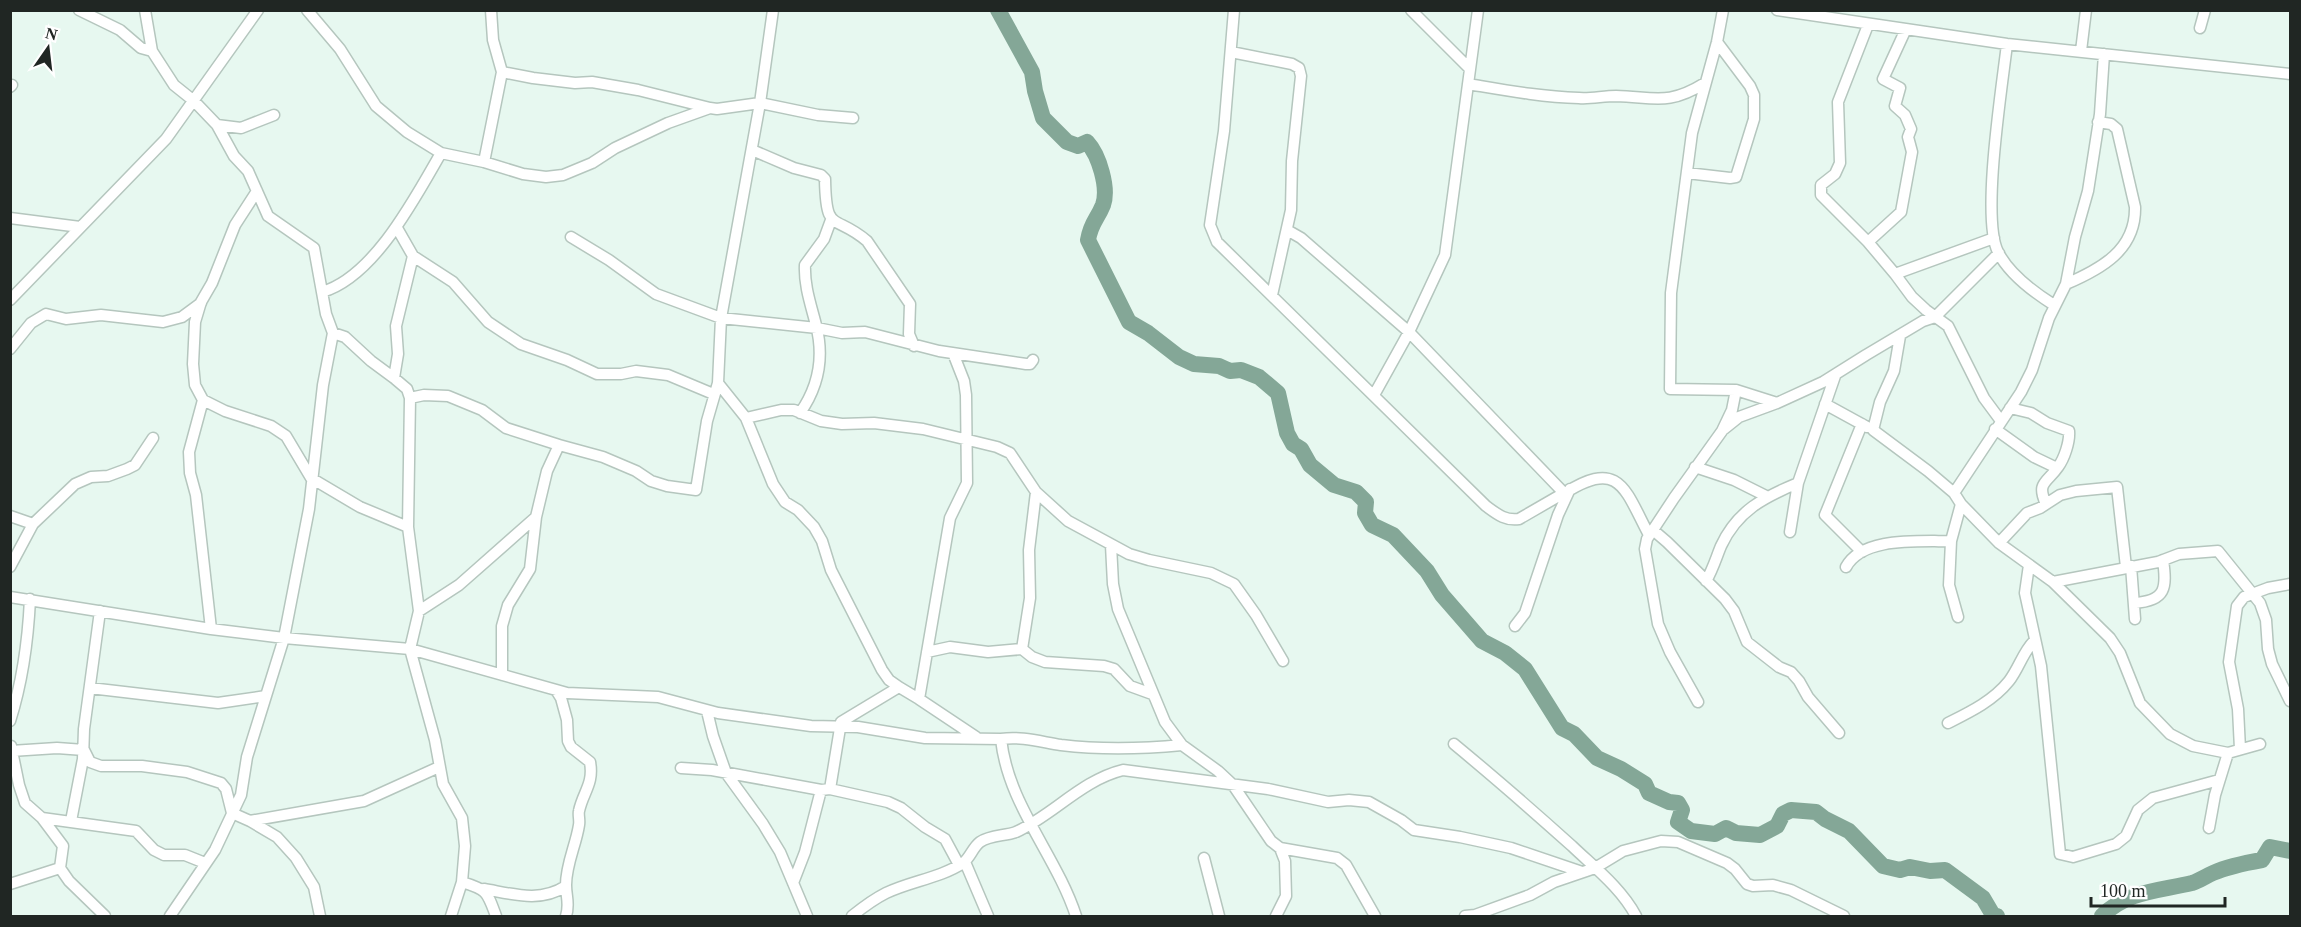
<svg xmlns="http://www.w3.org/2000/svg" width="2301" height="927" font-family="Georgia,serif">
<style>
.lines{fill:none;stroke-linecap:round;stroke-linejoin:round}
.river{stroke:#84a797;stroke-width:16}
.minor-casing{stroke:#b5c6be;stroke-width:13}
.minor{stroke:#fff;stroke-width:10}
</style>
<rect width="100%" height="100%" fill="#e7f8f0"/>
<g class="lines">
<path class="river" d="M998,10L1032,72L1035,91L1043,118L1067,142L1078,146L1087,142C1099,155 1109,188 1103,205C1097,220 1091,222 1088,240L1129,322L1148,333L1179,357L1194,364L1219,366L1230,371L1241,370L1259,377L1278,393L1287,433L1293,444L1301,449L1310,465L1334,485L1356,492L1366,502L1365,513L1372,525L1393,535L1427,571L1442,595L1482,641L1505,653L1525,669L1562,728L1574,734L1597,758L1621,769L1645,784L1649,793L1669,802L1678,803L1682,810L1678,822L1691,831L1715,834L1726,828L1736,833L1760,835L1777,826L1783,814L1791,810L1816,812L1825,819L1849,831L1883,866L1900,870L1910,867L1930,871L1945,870L1983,898L1993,915L1997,916
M2102,916C2127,891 2159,891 2192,883C2199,881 2206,876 2213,873C2229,866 2245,863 2262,860L2270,847L2290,851"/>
<g class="minor-casing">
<path id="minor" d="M79,10L120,30L141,48L152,51
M145,10L152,51L174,85L194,101L217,125L234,156L248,171L268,216L314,248L326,314L333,333L345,337L371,361L394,378L407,389L410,398L408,527
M307,10L340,49L376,106L407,132L441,153L484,162L523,174L546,177L563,175L592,163L615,148L668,123L710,108L717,109L760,103L818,115L853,118
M773,10L760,103L721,318L817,328L842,333L865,332L939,351L1026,364H1030L1033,360
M1234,10L1224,131L1210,225L1217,242L1486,506C1497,514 1505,521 1519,519L1564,493L1409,332L1301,238L1287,230
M1411,10L1470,69
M1723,10L1717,42L1692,133L1671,293L1670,389L1736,390L1777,403L1823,382L1866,355L1923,321L1935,317L1999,253
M1777,10L2007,44L2290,74
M1868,25L1838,102L1840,163L1835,174L1821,185V195L1868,242L1895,274
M2200,28L2205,10
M2007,44C2002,87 1981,218 1998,252C2009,274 2035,293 2054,305
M2081,51L2086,10
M1231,52L1292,64L1299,68L1301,76L1292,161L1291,210L1272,295
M502,72L533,78L575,83L592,82L638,90L710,108
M1468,84C1504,90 1541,97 1579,98C1591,99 1603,96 1616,96C1655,97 1668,106 1705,83
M10,87L12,85
M217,125L241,128L274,115
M752,150L794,168L821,175L825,179C826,235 834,213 867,241L910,304L909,334L914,346
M484,162L502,72L493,40L491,10
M1687,173L1730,178L1736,177L1754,119V95L1750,86L1717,42
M10,218L80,227
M397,228L413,256L453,282L488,322L521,344L567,360L597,374H621L636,371L668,375L711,393L714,396
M571,237L609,260L656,294L721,318L718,383L746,418L773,484L785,502L798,510L814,527L822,541L831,570L882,670L889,680L899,687L841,722L830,789
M1994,238L1895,274L1912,297L1926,310L1948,326L1984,398L2001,421
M1868,242L1901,212L1912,152L1908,137L1911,129L1905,115L1895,106L1900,88L1883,79L1906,29
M2066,284C2101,269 2136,250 2135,207L2117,129L2111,124L2098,122
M322,292C374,277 415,198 441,153
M10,300L166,139L258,10
M1900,336L1894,371L1880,402L1873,430L1928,471L1954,493L1961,504L1999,543L2053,582L2110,638L2120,653L2140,703L2170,734L2193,746L2228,753L2260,744
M10,349L31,323L46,314L66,319L101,315L163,322L182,317L201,303
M953,353L964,381L966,395L967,483L950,518L919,699L976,737
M394,378L398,354L396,326L413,256
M1374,395L1409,332L1445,255L1478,10
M410,398L424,395L448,396L482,410L506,428L559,445
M203,400L225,411L271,426L286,436L311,478L360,507L408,527L419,611L410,649L435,740L443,784L462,818L465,846L462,882L451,916
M1825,404L1867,427
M2010,408L2031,413L2047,423L2069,431C2070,442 2064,459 2058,467C2047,483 2036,482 2046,504
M800,413C819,386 824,356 816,325C811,305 804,286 805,265L824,239L831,220
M746,418L781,410H794L821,421L842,424L874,423L923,429L997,447L1010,453L1036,492L1068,521L1129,554L1149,560L1211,573L1234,584L1256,615L1283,661
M1862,424L1825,515L1862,552
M1724,429L1739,417L1777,403
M1995,429L2034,457L2057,468
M1695,467L1734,480L1766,496
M1565,493C1620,458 1625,490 1649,535
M1954,493L2021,392L2032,370L2049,318L2066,284L2075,237L2088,191L2100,114L2104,54
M10,516L33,524
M1653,530L1667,542L1725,599L1734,611L1747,642L1779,667L1791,672L1799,681L1808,697L1839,733
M1790,532L1798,483L1835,376
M1999,543L2027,513L2040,508L2060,495L2076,491L2117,487L2126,567
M1111,545L1113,584L1118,609L1165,722L1182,745L1218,771L1233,785L1271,841L1280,848L1285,861L1286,896L1276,916
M2029,565L2025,593L2041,666L2060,854L2073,857L2116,844L2126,836L2138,810L2153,798L2219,780
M2131,566L2135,619
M10,567L33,524L75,484L91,477L108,476L127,469L135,465L153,438
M1846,567C1863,536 1920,542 1951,541
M1706,581C1713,569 1716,558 1721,546C1737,511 1764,497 1798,483
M2053,582L2158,562L2179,554L2218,551L2260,603L2266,620L2268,649L2272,664L2290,701
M10,597L211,629L284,638L410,649L567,693L658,697L718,713L811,726L858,727L925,738L1001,739C1008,805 1056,855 1076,916
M2134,603C2166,601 2167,588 2163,560
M419,611L459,585L536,517L547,471L559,445L603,457L636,471L651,481L667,486L696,490L707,421L718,383
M1958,617L1949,585L1951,541L1961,504
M1515,626L1525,613L1558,515L1570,489
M211,629L196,495L190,473L189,452L203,400L195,385L193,364L195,322L201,302L212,283L235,225L257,191
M1022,649L1032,657L1045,662L1104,666L1114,669L1130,686L1152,694
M927,652L950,647L988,652L1022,649L1030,598L1029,550L1036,492
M502,675V626L508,605L530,569L536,517
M899,687L919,699
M90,688L218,703L266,696
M556,690L561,698L567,720L568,741L571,747L590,762C594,784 583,792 579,811C578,815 580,820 579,825C576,845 566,864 566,885C566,897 570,904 566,916
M1698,702L1670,652L1658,624L1645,549L1647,539L1674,498L1722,431L1732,410L1736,390
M707,711L713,736L726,773L763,824L780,852L807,916
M10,721C23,680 28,642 30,599
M1948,723C1970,712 1993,701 2009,681C2019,668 2023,652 2034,641
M1001,739C1022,736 1041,742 1061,745C1102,750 1141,749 1182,745
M1454,744C1494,777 1533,811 1572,846C1595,868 1621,888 1636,916
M11,746L19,785L25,803L42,818L63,846L60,868L69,881L105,916
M2240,749L2238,709L2229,662L2237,606L2244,597L2268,588L2290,584
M11,751L57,748L84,750L90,762L101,766H142L187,772L221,783L226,789L232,813L250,821L364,801L439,767
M681,768L712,770L821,790L830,789L888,802L901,808L925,827L945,839L959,865
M42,818L136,831L154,850L164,855H185L205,863
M71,821L83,759L84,729L100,611
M250,821L277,837L296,858L314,887L320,916
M2209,828L2215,795L2228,753
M1280,848L1337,858L1346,865L1375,916
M1204,858L1219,916
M965,862L988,916
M462,882C488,890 487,892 496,916
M793,883L805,852L821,790
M10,884L60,868
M484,889C513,894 540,903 566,886
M170,916L215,850L241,795L247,757L284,638L309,509L323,385L333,333
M852,916C862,908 874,899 886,893C911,881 940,878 963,863C970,858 973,847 980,842C990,835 1005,836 1016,832C1053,815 1082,780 1123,770L1268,789L1328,802L1349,800L1369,802L1401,820L1414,830L1460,837L1511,848L1582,872
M1465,916L1475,915L1530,895L1554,882L1595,868L1623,851L1661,841L1678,842L1727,863L1735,869L1747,884L1753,886L1773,885L1791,890L1844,916"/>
</g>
<use href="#minor" class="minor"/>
</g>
<rect width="2301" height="927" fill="none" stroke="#202623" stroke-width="24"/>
<g transform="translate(48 48) rotate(14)" stroke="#ffffff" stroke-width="4.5" paint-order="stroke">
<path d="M0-4.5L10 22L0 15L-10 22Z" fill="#202623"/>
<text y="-9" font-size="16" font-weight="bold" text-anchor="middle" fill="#202623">N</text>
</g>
<path d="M2091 897v9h134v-9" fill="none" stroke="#202623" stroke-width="3"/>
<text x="2100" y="897" font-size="18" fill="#202623" stroke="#ffffff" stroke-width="4.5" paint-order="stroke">100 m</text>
</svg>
